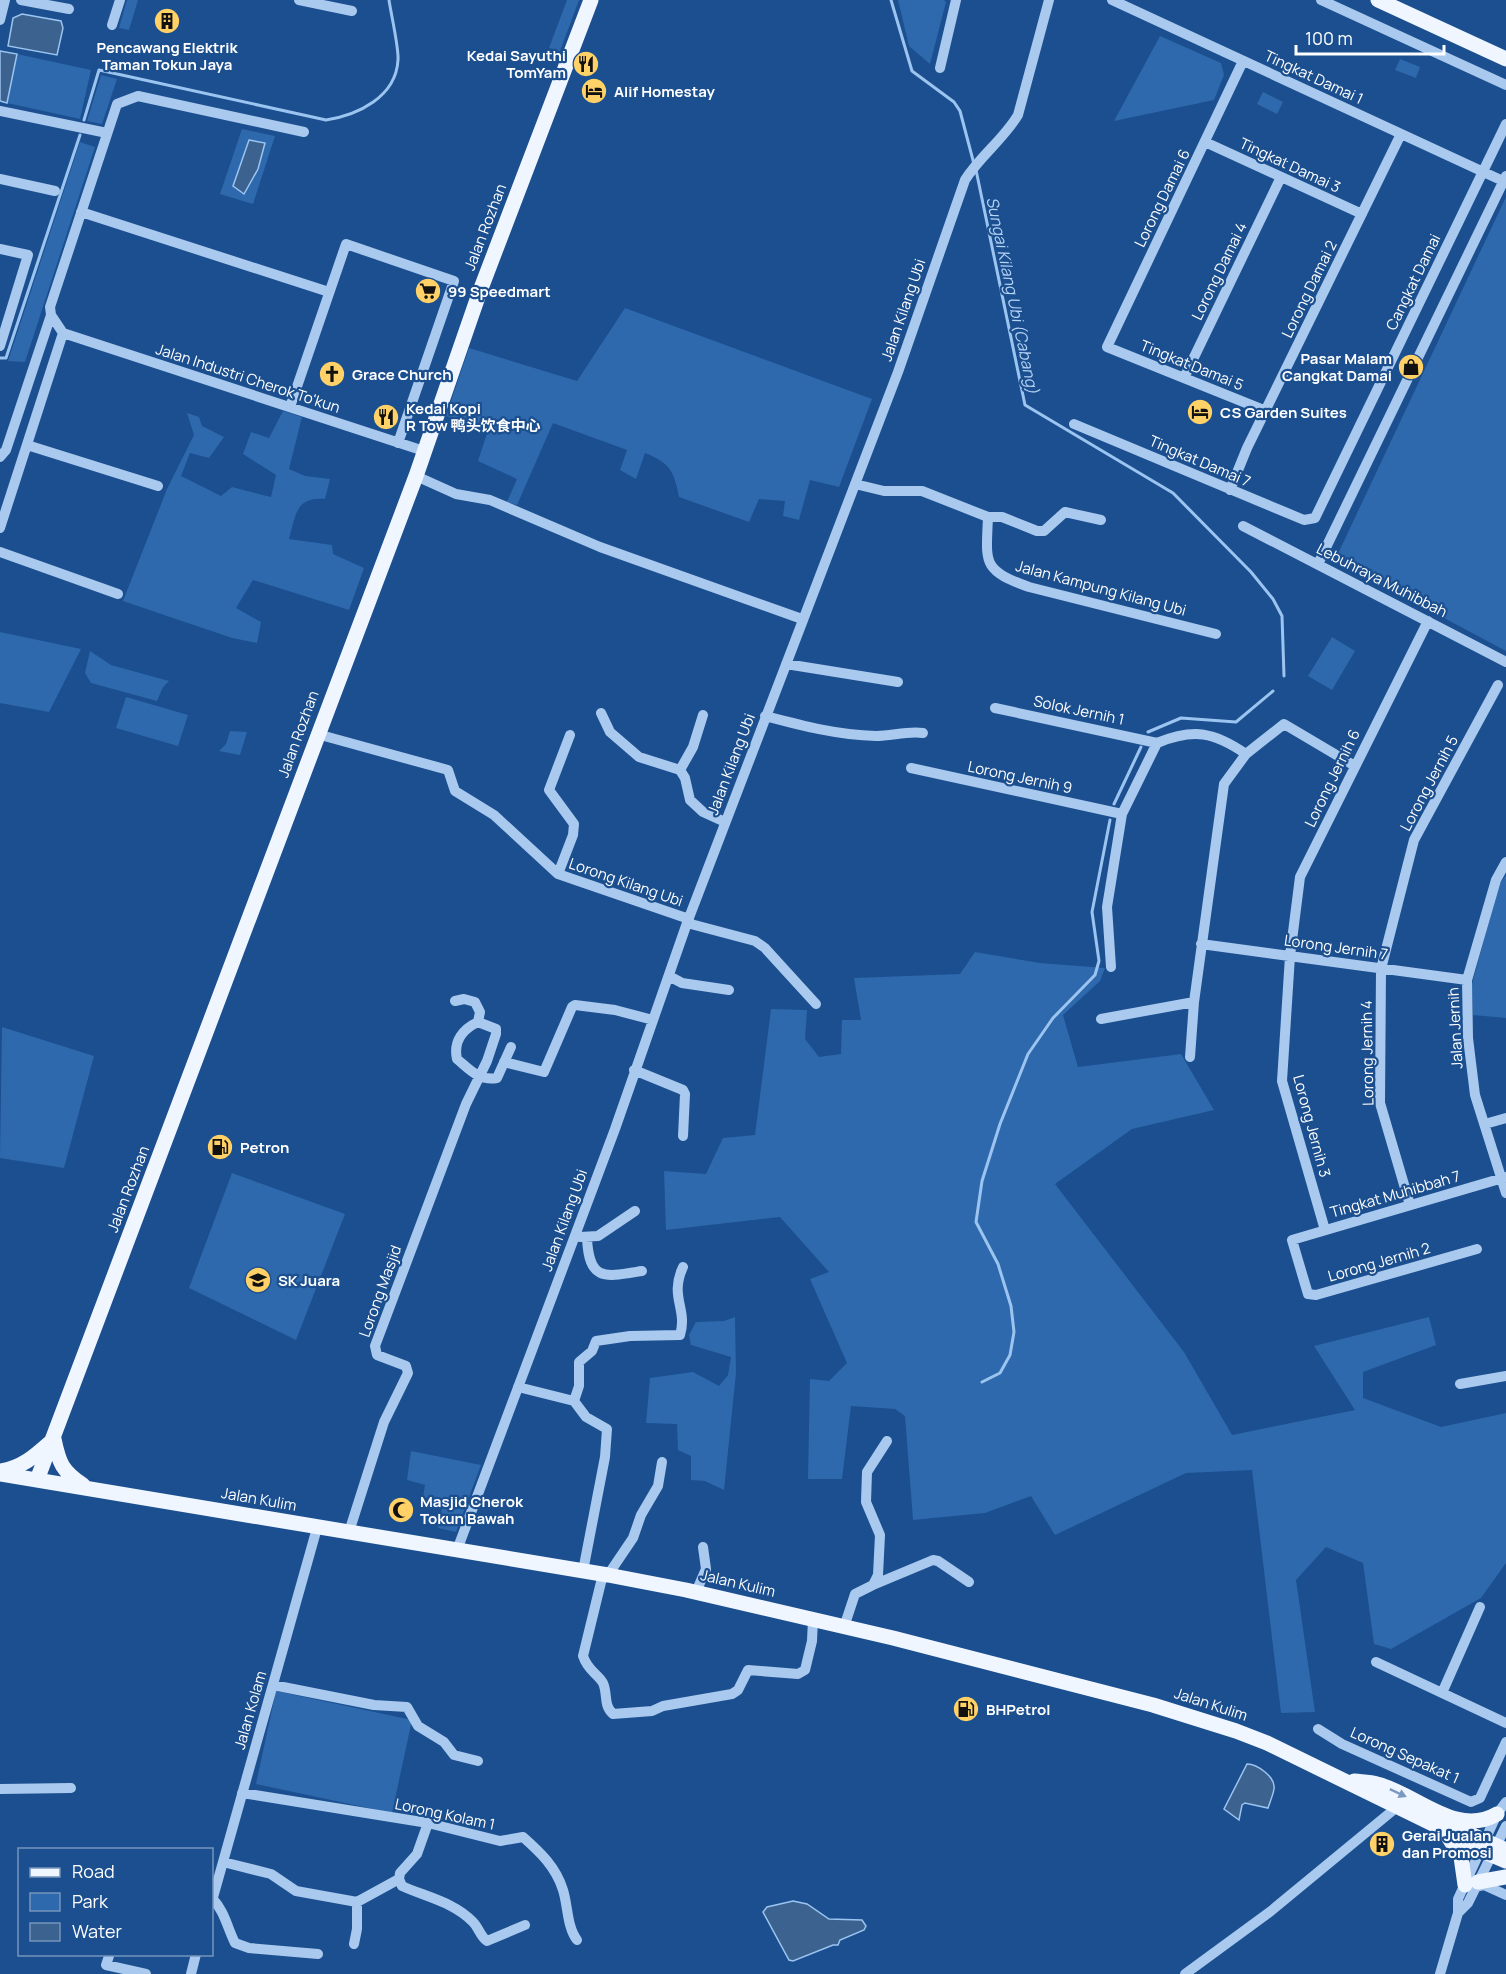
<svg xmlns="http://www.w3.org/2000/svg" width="1506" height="1974" font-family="Manrope,'Noto Sans SC',sans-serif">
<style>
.green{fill:#2e69ad}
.water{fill:#3c6290;stroke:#9cc4f0;stroke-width:1.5}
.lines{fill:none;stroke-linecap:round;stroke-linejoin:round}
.stream{stroke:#9cc4f0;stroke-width:3}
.minor{stroke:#a9c9ee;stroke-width:10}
.major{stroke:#f0f6ff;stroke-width:15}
.oneway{fill:#7b9ac1}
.labels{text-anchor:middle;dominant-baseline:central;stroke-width:4.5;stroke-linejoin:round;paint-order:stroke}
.poi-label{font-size:15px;font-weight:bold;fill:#fff;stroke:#1b4f8f;text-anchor:start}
.street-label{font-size:15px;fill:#fff;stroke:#1b4f8f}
.water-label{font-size:16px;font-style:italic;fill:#b5d3f5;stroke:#1b4f8f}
</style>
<rect width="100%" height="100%" fill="#1b4f8f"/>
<path class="green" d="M127,0H138L129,30L119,28Z
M567,0H579L560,51L549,48Z
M898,0H944L946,2L930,64L909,46Z
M1160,36L1221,63L1224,75L1214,100L1114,121Z
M17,54L91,70L80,119L7,103Z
M1400,59L1420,67L1416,78L1395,70Z
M101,75L117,79L102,124L87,121Z
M1263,92L1283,102L1277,114L1257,104Z
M242,129L275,136L253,204L220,194Z
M80,142L95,147L25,362L8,361Z
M1506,197V651L1335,560Z
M625,308L872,399L839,487L810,480L799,520L783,516L785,501L759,499L749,522L679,497C674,471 670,463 645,453L636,479L620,470L627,450L553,423L517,505L507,502L517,479L478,461L487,433L446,416L469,348L577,381Z
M283,411L302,417L289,469L305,476L330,479L325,499C295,497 296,515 289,539L332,545L333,554L364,568L349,610L253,580L236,608L261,622L257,643L232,638L123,601L167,489L194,435L187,413L199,417L202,426L224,437L209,458L190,453L181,476L221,496L232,487L271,497L276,475L243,454L251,432L269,438Z
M0,632L81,649L49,712L0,703Z
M1332,637L1355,651L1332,690L1308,676Z
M90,651L111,665L169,681L163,687L157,701L91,683L85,673Z
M126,697L188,715L178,746L116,728Z
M230,731L247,732L240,755L219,751L226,744Z
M1506,875V1018L1473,1015L1472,984L1499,885Z
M975,952L1040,963L1105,968L1100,981L1063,1015L1078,1067L1181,1054L1214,1110L1132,1129L1055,1184L1184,1352L1232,1435L1355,1410L1314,1346L1429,1317L1436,1345L1363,1372V1398L1441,1427L1506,1413V1563L1481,1598L1391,1649L1374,1644L1363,1563L1326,1547L1296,1580L1315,1712L1281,1713L1252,1470L1186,1473L1055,1535L1031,1496L985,1513L913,1520L905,1416L895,1409L851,1406L842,1479H808L810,1379L829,1381L847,1363L810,1279L829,1272L780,1217L666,1230L664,1171L706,1174L723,1138L755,1135L771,1009L807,1010L805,1039L819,1057L841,1054L842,1020H861L854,978L960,974Z
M2,1027L94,1056L64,1168L0,1158Z
M232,1173L345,1214L296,1340L189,1288Z
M735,1317L736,1373L724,1490L705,1481L691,1480V1456L678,1450L677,1424L646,1423L650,1378L693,1372L719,1386L728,1375L731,1357L691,1345L689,1335L696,1322L724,1321Z
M411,1451L481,1465L456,1532L438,1528L443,1503L423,1497L425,1485L407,1480Z
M276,1691L412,1720L392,1813L256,1784Z"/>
<path class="water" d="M22,14L61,21L63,28L57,55L8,46L13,18Z
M0,51L17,54L7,103L0,101Z
M249,140L265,143L258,169L244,194L233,186Z
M1247,1764C1257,1764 1276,1777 1274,1789C1273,1795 1270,1802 1268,1808L1245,1803L1242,1805L1239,1820L1224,1809Z
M793,1901L807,1904L829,1919L862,1920L866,1926L864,1930L840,1940L838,1945H833L793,1961L789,1960L763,1912L767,1907Z"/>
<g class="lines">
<path class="stream" d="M891,0L912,71L954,102L960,111L974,164
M84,120L99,70L326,120C358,115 396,97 398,60C399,48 391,14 389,0
M976,170L1025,405L1173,493L1251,572L1273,599L1282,616L1284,676
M0,358H6L80,135
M1148,732L1181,718L1236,722L1273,691
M1114,804L1141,747
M982,1382L1000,1373L1010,1355L1014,1332L1011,1306L998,1264L976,1222L982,1181L1000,1124L1028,1054L1053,1018L1095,975L1099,961L1092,912L1110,820"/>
<path class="minor" d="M21,0L69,9
M299,0L352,11
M1112,0L1503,181
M1321,0L1506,85
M0,20L5,0
M112,25L120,0
M1243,61L1107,347L1266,411
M940,68L956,0
M0,111L107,133
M1205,142L1362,214
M0,179L55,191
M81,212L329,292
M0,249L28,255L0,346
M63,333L51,315L50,307L117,104L138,96L304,132
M63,333L424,451
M1184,378L1281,177
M290,407L346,244L454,281L398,443
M1074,424L1304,520L1315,518L1506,124
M27,445L158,486
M0,457L6,450L51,315
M416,476L456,494L490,500L600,547L802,619
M855,484L884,491H922L988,517C986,564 982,570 1029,587L1216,634
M1230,490L1247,448L1401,134
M988,517H1002L1037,531H1044L1065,512L1101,520
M1243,526L1506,662
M0,528L63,333
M0,552L118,594
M1318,564L1506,176
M786,664L898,682
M995,708L1157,743
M601,713L610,732L639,757L680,770L685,778L690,800L703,812L725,822
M765,716C803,726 837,735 876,736C892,736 906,731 923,733
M317,734L448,770L455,791L494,815L558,874L689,919
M911,768L1122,814
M680,770L693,747L703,715
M1506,862L1496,880L1467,980L1468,1038L1475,1095L1506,1193
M558,874L573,835L574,824L549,790L570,735
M687,923L755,941L765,948L816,1004
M1201,944L1467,980
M1111,967L1107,907L1122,814L1157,743C1194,728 1214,732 1246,754
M669,976L682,983L729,990
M455,1001L464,999L475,1002L480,1012L478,1022C463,1029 453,1041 457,1059C470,1070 479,1081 497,1078L511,1047
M1101,1019L1194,1002
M1190,1057L1194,1002L1224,784L1246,754L1284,724L1355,766
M504,1062L544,1072L572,1007L575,1005L615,1010L653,1020
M634,1070L683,1090L685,1094L683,1136
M1485,1124L1506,1118
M1410,1205L1380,1103L1381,969L1414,840L1498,685
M1325,1230L1282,1081L1290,956L1300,877L1428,621
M580,1237L598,1236L635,1211
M587,1238C589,1282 605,1277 642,1271
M1477,1249L1316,1295L1308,1294L1292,1240L1506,1177
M1460,1384L1506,1376
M518,1387L574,1401L586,1417L607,1429L605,1457L583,1571
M574,1401L579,1386V1362L592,1351L596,1341L630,1336L680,1335C688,1309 669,1297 683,1267
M349,1532L384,1422L408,1373L406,1366L377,1355L375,1346L466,1104L487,1061L496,1034V1029L478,1022
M457,1550L615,1129L687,923L898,372L965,180C980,156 1003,140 1018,115L1049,0
M603,1574L583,1656C588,1671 597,1673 603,1683C608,1694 603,1705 613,1714L652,1711L663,1706L732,1694L738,1690L748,1670L798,1674L805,1670L812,1641L813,1619
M608,1575L633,1538L641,1515L658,1486L662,1462
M873,1585L933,1560L938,1561L969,1582
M696,1592L706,1569L703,1547
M844,1627L855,1594L873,1585L878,1575L880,1535L866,1502L867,1472L887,1441
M1376,1662L1506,1723
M273,1685L374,1705L407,1707L418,1726L444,1742L454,1755L478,1761
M1442,1693L1480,1607
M1318,1729L1342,1744L1471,1802L1480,1798L1506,1742
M0,1789L71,1788
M242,1793L428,1823L500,1841L523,1837C540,1852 556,1867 563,1890C568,1906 567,1927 577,1940
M428,1823L417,1854L400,1873L399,1879L402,1886C426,1897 454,1902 473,1922C479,1928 480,1936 487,1941L525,1925
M223,1862L271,1874L296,1891L357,1902
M1476,1887L1484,1885L1506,1895
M212,1898C225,1912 227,1927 235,1943L249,1948L318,1954
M212,1901L317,1528
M1458,1913L1468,1903L1506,1826
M354,1944L357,1929V1902L399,1879
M109,1956L106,1965L146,1974
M191,1974L196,1954
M1185,1974L1271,1911L1397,1807
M1440,1974L1458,1913V1899L1497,1814L1506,1802"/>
<path class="major" d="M1378,0L1506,59
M0,1471C23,1468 37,1454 54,1439C59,1463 62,1471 83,1485
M0,1474L608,1575L686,1590L893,1638L1153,1705L1236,1731L1267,1743L1441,1828L1461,1842L1506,1861
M37,1480L416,476L480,291L591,0
M1354,1781C1362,1782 1370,1782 1377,1784C1417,1794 1456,1838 1497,1814
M1447,1829L1468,1833L1506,1850
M1447,1835L1461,1857L1465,1885
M1478,1882L1506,1877"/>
</g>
<defs><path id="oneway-solid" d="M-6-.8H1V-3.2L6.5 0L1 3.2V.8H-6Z" transform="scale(1.5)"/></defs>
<use class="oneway" href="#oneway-solid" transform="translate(1398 1793) rotate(25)"/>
<defs>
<g id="building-disc" transform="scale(1.35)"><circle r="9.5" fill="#ffd166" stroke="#1b4f8f"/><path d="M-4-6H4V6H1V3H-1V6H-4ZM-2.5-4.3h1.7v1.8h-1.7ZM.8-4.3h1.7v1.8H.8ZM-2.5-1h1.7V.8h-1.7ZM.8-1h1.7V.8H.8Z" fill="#111"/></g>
<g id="restaurant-disc" transform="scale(1.35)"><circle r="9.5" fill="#ffd166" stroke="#1b4f8f"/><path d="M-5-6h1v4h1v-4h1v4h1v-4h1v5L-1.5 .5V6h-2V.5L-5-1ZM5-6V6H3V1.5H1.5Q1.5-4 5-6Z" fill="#111"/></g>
<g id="hotel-disc" transform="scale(1.35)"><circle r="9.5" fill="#ffd166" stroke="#1b4f8f"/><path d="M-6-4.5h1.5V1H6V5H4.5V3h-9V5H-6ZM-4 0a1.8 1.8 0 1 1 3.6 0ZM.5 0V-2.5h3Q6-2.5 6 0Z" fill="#111"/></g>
<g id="supermarket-disc" transform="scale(1.35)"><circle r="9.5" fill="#ffd166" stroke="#1b4f8f"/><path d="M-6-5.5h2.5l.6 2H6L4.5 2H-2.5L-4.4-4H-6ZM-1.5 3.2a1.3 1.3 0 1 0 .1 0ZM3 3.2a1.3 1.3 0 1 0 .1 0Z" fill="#111"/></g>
<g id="shop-disc" transform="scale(1.35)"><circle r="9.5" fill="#ffd166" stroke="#1b4f8f"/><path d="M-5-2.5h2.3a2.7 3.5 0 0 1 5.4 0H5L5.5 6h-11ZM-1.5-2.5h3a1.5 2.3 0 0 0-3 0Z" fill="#111"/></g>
<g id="church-disc" transform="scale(1.35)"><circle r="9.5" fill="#ffd166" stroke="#1b4f8f"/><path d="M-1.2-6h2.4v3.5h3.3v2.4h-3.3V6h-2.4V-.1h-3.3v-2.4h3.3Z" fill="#111"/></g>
<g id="fuel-disc" transform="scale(1.35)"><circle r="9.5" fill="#ffd166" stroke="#1b4f8f"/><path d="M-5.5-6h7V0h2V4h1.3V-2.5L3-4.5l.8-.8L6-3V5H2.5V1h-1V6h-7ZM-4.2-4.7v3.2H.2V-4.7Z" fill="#111"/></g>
<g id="school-disc" transform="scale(1.35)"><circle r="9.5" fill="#ffd166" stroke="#1b4f8f"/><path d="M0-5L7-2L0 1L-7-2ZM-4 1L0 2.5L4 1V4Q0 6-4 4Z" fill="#111"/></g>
<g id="mosque-disc" transform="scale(1.35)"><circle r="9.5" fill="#ffd166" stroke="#1b4f8f"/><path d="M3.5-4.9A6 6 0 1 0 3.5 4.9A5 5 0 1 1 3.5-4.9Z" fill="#111"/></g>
</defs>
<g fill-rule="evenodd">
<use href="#building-disc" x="167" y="21"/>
<use href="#restaurant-disc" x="586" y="64"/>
<use href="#hotel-disc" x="594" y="91"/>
<use href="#supermarket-disc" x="428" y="291"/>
<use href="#shop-disc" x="1411" y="367"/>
<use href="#church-disc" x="332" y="374"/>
<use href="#hotel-disc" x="1200" y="412"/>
<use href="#restaurant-disc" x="386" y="417"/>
<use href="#fuel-disc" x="220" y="1147"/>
<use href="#school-disc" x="258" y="1280"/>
<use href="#mosque-disc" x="401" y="1510"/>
<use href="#fuel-disc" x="966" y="1709"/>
<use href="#building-disc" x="1382" y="1844"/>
</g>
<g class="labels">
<g class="poi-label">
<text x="167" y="47" text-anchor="middle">Pencawang Elektrik<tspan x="167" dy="17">Taman Tokun Jaya</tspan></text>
<text x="566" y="55" text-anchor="end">Kedai Sayuthi<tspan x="566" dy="17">TomYam</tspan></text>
<text x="614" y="91">Alif Homestay</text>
<text x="448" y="291">99 Speedmart</text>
<text x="1392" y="358" text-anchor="end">Pasar Malam<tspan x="1392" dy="17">Cangkat Damai</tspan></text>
<text x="352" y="374">Grace Church</text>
<text x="406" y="408">Kedai Kopi<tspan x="406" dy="17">R Tow 鸭头饮食中心</tspan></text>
<text x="1220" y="412">CS Garden Suites</text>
<text x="240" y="1147">Petron</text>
<text x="278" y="1280">SK Juara</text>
<text x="420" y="1501">Masjid Cherok<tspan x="420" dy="17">Tokun Bawah</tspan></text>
<text x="986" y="1709">BHPetrol</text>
<text x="1402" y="1835">Gerai Jualan<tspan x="1402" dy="17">dan Promosi</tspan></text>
</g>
<g class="street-label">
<text transform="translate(1314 77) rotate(25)">Tingkat Damai 1</text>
<text transform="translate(1290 165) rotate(25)">Tingkat Damai 3</text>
<text transform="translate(1162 198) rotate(-64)">Lorong Damai 6</text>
<text transform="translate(485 227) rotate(-69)">Jalan Rozhan</text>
<text transform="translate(1219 271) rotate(-64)">Lorong Damai 4</text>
<text transform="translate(1413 282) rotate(-64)">Cangkat Damai</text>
<text transform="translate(1309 289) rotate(-64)">Lorong Damai 2</text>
<text transform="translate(903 310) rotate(-71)">Jalan Kilang Ubi</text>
<text transform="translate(1192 365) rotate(22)">Tingkat Damai 5</text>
<text transform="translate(248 378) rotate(18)">Jalan Industri Cherok To'kun</text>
<text transform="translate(1200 461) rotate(23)">Tingkat Damai 7</text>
<text transform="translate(1382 580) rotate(27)">Lebuhraya Muhibbah</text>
<text transform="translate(1101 588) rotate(15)">Jalan Kampung Kilang Ubi</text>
<text transform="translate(1079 710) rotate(12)">Solok Jernih 1</text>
<text transform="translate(298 734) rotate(-70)">Jalan Rozhan</text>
<text transform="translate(731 764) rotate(-69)">Jalan Kilang Ubi</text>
<text transform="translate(1020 777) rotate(12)">Lorong Jernih 9</text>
<text transform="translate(1332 778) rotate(-64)">Lorong Jernih 6</text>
<text transform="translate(1429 783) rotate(-62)">Lorong Jernih 5</text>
<text transform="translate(626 882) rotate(19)">Lorong Kilang Ubi</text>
<text transform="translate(1336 947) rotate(8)">Lorong Jernih 7</text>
<text transform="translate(1455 1028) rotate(-93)">Jalan Jernih</text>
<text transform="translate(1367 1053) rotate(-91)">Lorong Jernih 4</text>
<text transform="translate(1312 1126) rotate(75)">Lorong Jernih 3</text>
<text transform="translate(128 1189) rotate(-69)">Jalan Rozhan</text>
<text transform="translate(1395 1194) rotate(-16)">Tingkat Muhibbah 7</text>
<text transform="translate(564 1220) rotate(-70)">Jalan Kilang Ubi</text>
<text transform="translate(1379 1262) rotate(-16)">Lorong Jernih 2</text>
<text transform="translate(380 1291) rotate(-70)">Lorong Masjid</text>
<text transform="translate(259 1499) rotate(10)">Jalan Kulim</text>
<text transform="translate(738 1583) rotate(13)">Jalan Kulim</text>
<text transform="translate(1211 1704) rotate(18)">Jalan Kulim</text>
<text transform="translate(250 1710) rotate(-74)">Jalan Kolam</text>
<text transform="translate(1405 1755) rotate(24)">Lorong Sepakat 1</text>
<text transform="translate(445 1814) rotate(12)">Lorong Kolam 1</text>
</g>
<g class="water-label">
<text transform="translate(1013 295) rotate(78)">Sungai Kilang Ubi (Cabang)</text>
</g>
</g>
<rect x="18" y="1848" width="195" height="108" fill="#1b4f8f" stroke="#7695bc" stroke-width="1.5"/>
<rect x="30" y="1868" width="30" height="9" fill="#f0f6ff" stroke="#7695bc" stroke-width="1.5"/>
<text x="72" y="1878" font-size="18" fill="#ffffff">Road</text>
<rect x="30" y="1893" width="30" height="18" fill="#2e69ad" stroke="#7695bc" stroke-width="1.5"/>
<text x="72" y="1908" font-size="18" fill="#ffffff">Park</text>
<rect x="30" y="1923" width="30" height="18" fill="#3c6290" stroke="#7695bc" stroke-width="1.5"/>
<text x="72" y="1938" font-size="18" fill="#ffffff">Water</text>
<path d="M1296 45v9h148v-9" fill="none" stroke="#ffffff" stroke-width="3"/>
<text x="1305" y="45" font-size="18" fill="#ffffff" stroke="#1b4f8f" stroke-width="4.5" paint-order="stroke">100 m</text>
</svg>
